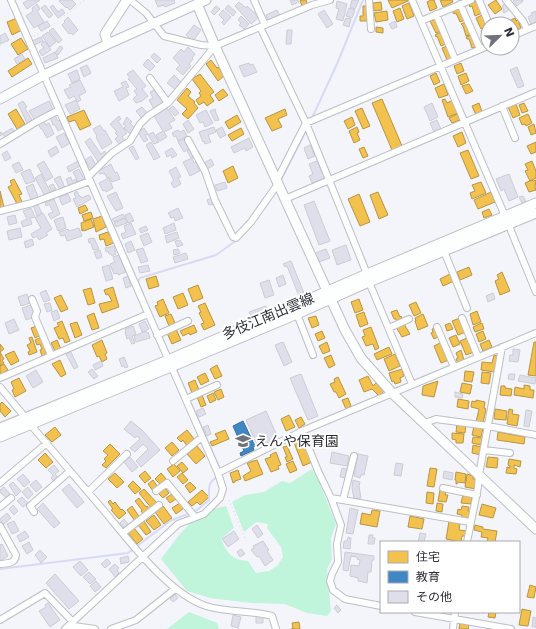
<svg xmlns="http://www.w3.org/2000/svg" width="536" height="629" font-family="'DejaVu Sans','Noto Sans JP',sans-serif">
<style>
.green{fill:#c0f4db}
.homes{fill:#f2c14e;stroke:#b79546}
.schools{fill:#3f88c5;stroke:#396d9a}
.lines{fill:none;stroke-linecap:round;stroke-linejoin:round}
.stream{stroke:#d8daf5;stroke-width:2}
.building{fill:#dedfea;stroke:#cccdd4}
.street-casing{stroke:#bebec5;stroke-width:8}
.secondary-casing{stroke:#bebec5;stroke-width:11}
.path{stroke:#d7d7da;stroke-width:1;stroke-dasharray:1 3;stroke-linecap:butt}
.street{stroke:#fdfefe;stroke-width:6}
.secondary{stroke:#fdfefe;stroke-width:9}
.labels{text-anchor:middle;dominant-baseline:central;stroke-width:4;stroke-linejoin:round;paint-order:stroke}
.street-label{font-size:14px;fill:#2c2d35;stroke:#fff}
.poi-label{font-size:14px;fill:#2c2d35;stroke:#fff;text-anchor:start}
</style>
<rect width="100%" height="100%" fill="#f4f5fa"/>
<path class="green" d="M312,469L319,482L336,524L331,538L332,559L327,569L331,611L327,616L307,613L285,604L251,603L210,598L187,591L161,559L179,535L191,522L204,517L213,509L226,506L234,528L221,539C227,553 232,560 248,561L256,573L269,571L277,566L283,557L281,547L267,528L268,524L256,522L244,532L232,502L245,495L264,492L282,481L290,483Z
M189,612L217,623L219,629H167Z"/>
<path class="homes" d="M301,0H306L308,6L303,8L300,1Z
M388,0H408V1L392,8Z
M431,0H434L437,8L430,11L427,2Z
M440,0H452L453,2L443,7Z
M496,0L502,9L495,14L488,5Z
M477,1L482,13L475,16L472,6L470,7L469,4Z
M381,2L382,10L374,11L373,3Z
M409,3L414,16L407,19L402,6Z
M363,6H367L368,21H360V16H363Z
M400,8L404,19L397,22L393,11Z
M460,8L465,20L460,22L456,13L454,14L452,11Z
M387,11L388,20L376,22L374,13Z
M482,15L487,27L481,29L476,18Z
M17,18L22,30L12,35L7,22Z
M515,18L516,21L518,20L521,28L512,32V24H509V21Z
M436,19L441,31L436,33L430,21Z
M466,22L471,34L466,36L463,26L461,24Z
M376,27L383,28V33L376,32Z
M488,28V42H487L481,31Z
M441,32L446,44L441,46L437,36L436,37L435,35Z
M471,35L476,47L472,48L469,39H467L466,37Z
M21,38L28,49L18,55L11,44Z
M447,46L452,58L447,60L442,48Z
M28,58L32,64L12,77L8,71Z
M211,60L217,68L218,67L224,76L218,81L206,64Z
M461,63L464,71L457,74L454,66Z
M436,73L440,82L434,85L430,76Z
M466,73L469,81L461,85L458,76Z
M200,74L214,92L210,95L214,101L207,106L204,102L199,105L196,100L201,96L199,93L201,91L192,79Z
M444,84L448,95L439,98L435,88Z
M469,84L473,91L466,94L462,86Z
M187,88L191,92L188,96L195,102L194,103L198,108L188,119L182,114L187,109L177,100Z
M223,89L228,95L219,101L215,95Z
M382,99L402,146L392,150L372,103Z
M445,99L447,103L453,100L458,113L448,117L442,100Z
M479,103L482,112L476,115L472,106Z
M524,103L528,111L522,113L519,105Z
M516,104L520,115L513,118L508,107Z
M362,108L370,126L363,129L355,111Z
M16,109L25,124L17,129L8,114Z
M285,109L287,115L278,119L282,127L272,131L265,118Z
M84,110L91,125L80,130L75,120L69,122L67,117Z
M457,114L460,120L452,123L449,118Z
M528,114L532,123L526,126L525,124L522,125L519,118Z
M237,115L241,122L229,129L225,122Z
M352,117L355,125L348,129L344,121Z
M534,124L536,133L531,135L528,127Z
M357,127L359,132L357,133L360,140L354,143L349,131Z
M241,128L244,134L232,141L228,135Z
M462,132L466,143L458,147L453,136Z
M536,142V152L531,154L527,146Z
M364,147L368,156L363,158L359,149Z
M468,150L479,176L471,179L460,153Z
M532,161L536,171V178L530,181L525,171L528,170L525,164Z
M233,166L238,178L228,183L223,171Z
M14,179L22,194L19,195L22,202L17,204L8,187L12,185L10,181Z
M532,180L533,181L536,180L535,187L536,190L529,192L525,183Z
M481,182L486,193L472,199L470,193L475,191L472,185Z
M0,191L4,207L0,208Z
M378,192L388,215L379,219L370,195Z
M491,192L495,202L478,209L474,200Z
M359,194L370,222L360,226L348,199Z
M85,205L88,210L80,214L78,208Z
M489,209L492,215L484,218L482,212Z
M91,212L93,218L84,221L82,215Z
M102,216L106,227L96,232L93,219Z
M91,219L94,227L84,231V230L82,231L81,223Z
M108,232L110,236L112,235L114,243L106,246L104,239L100,240L99,235Z
M469,267L472,275L460,280L457,272Z
M502,272L510,291L500,295L495,281L499,279L497,275Z
M450,274L454,281L443,286L440,279Z
M156,276L159,286L149,289L146,279Z
M198,285L203,298L193,302L188,289Z
M113,287L119,307L102,313L99,304L112,301L108,294L106,295L104,290Z
M91,288L95,303L88,305L83,290Z
M183,293L188,305L178,309L173,297Z
M61,295L68,309L61,312L54,298Z
M163,299L169,313L160,317L155,306L158,305L157,302Z
M359,299L363,310L355,313L351,302Z
M416,302L421,313L414,316L409,305Z
M205,303L215,325L204,330L201,324L204,323L199,313L201,312L198,306Z
M397,310L400,317L401,316L402,319L397,321L396,319H394L391,312Z
M477,311L481,322L473,325L470,314Z
M364,312L368,324L360,327L356,315Z
M94,313L99,328L92,330L87,316Z
M171,314L175,323L169,326L165,316Z
M423,314L428,326L418,330L415,321H416L415,318Z
M316,316L319,325L312,328L308,318Z
M460,318L466,332L458,335L452,321Z
M62,321L70,341L65,343L63,338L59,339L54,328L59,326L57,323Z
M77,322L82,335L75,338L70,324Z
M450,323L453,329L447,331L445,325Z
M482,323L484,329L475,332L473,327Z
M404,324L410,334L402,337L396,327Z
M194,325L197,332L190,335L189,333L183,336L180,331Z
M37,326L41,335L35,338L31,328Z
M371,327L379,348L375,350L373,344L366,346L362,337L365,336L363,330Z
M436,328L440,336L434,339L431,333L433,332L432,329Z
M176,329L181,340L172,344L167,333Z
M322,331L325,338L318,341L315,334Z
M483,331L486,339L479,342L476,334Z
M456,335L460,344L453,347L449,338Z
M32,337L37,352L29,355L28,352L30,351L27,345L31,343L29,338Z
M42,337L47,348L45,349L47,354L42,356L40,350L42,349L40,344L37,345L35,340Z
M467,338L474,352L466,355L460,341Z
M57,340L61,349L55,351L51,343Z
M102,340L107,353L105,354L107,359L102,362L99,356L97,357L92,345Z
M489,340L492,347L483,351L480,344Z
M327,342L330,351L323,354L319,346Z
M442,342L449,360L441,363L434,346Z
M534,342H536V376L528,375Z
M0,344L4,349L0,352L4,359L2,360L4,363L0,366Z
M389,347L392,354L377,360L374,354Z
M461,350L464,360L458,363L456,359L458,358L456,353Z
M14,351L19,361L11,365L5,355Z
M395,354L400,366L389,371L384,359Z
M331,355L335,365L329,368L324,358Z
M494,355L498,356L494,372L481,370L482,362L492,363Z
M60,360L66,374L61,377L52,364Z
M4,364L8,370L0,375V366Z
M217,365L222,376L215,379L210,369Z
M402,369L404,376L400,378L401,382L395,384L394,381L392,382L389,373Z
M465,371L474,372L472,382L464,381Z
M482,372L491,373L489,384L481,383Z
M205,373L209,381L201,385L197,377Z
M368,376L373,386L376,383L384,391L379,396L372,389L364,392L359,380Z
M338,377L346,394L339,398L336,392H334L330,384L335,382L334,379Z
M19,378L26,391L15,397L12,390L14,389L11,382Z
M195,380L199,390L192,393L188,383Z
M438,381L434,397L422,395L423,386Z
M462,383L472,385L470,394L460,392Z
M524,385L530,386V390H534L533,398L514,395L515,387L524,389Z
M501,386H505V388L512,389L511,396L500,395Z
M221,389L224,397L218,400L214,392Z
M213,393L216,400L210,403L207,396Z
M202,395L206,405L201,407L197,397Z
M348,398L351,406L346,409L342,400Z
M458,399L469,401L468,409L457,407Z
M476,400L485,402L484,408L486,409L483,423L476,422L479,409L471,407L472,401L476,402Z
M2,402L11,411L5,417L0,411V404Z
M495,409L507,411L506,420L494,419Z
M509,409L513,410L512,414L519,415L517,426L507,424Z
M289,415L295,427L286,431L281,419Z
M301,417L305,424L299,428L295,420Z
M457,423L466,424L465,433L456,432Z
M474,426L483,428L481,437L472,435Z
M55,427L61,435L52,442L45,435Z
M187,430L195,440L187,446L183,440L181,442L177,438Z
M225,430L229,439L212,446L210,442L218,439L215,434Z
M498,432L525,437L524,444L497,440Z
M452,433L464,434L463,443H456V440L452,439Z
M302,436L312,462L303,466L293,440Z
M473,437L482,438L481,445L472,443Z
M172,442L179,450L172,456L165,448Z
M110,444L120,454L106,468L102,465L106,461L104,459L108,455L103,451Z
M473,445L482,447L481,455L472,453Z
M197,446L205,456L196,464L187,454Z
M287,446L293,459L287,462L285,457H287L283,447Z
M276,452L281,465L278,466L279,469L271,472L265,459L271,457L270,455Z
M45,453L53,462L46,468L38,460Z
M488,457L498,458L497,468L486,467Z
M509,459L521,461L520,467L514,465V468L517,469L516,474L506,473L507,467L510,468V466L508,465Z
M257,460L263,474L245,481L243,476L251,471L247,463Z
M293,461L297,470L290,473L286,464Z
M182,462L188,469L183,473L177,466Z
M174,464L180,471L173,477L167,469Z
M430,468L437,469L434,487L427,486Z
M238,470L241,479L235,481V482L233,483L230,473Z
M145,471L151,478L145,483L139,476Z
M456,472L466,474L465,483L458,482L457,484H456V480H455Z
M115,473L124,482L117,488L108,479Z
M161,473L167,480L161,485L155,479Z
M182,473L188,480L183,484L177,477Z
M467,474L473,476V479L477,480L476,489L465,487Z
M153,480L158,487L153,491L148,484Z
M133,481L141,489L135,494L128,486Z
M190,482L196,488L190,493L185,486Z
M165,488L169,493L163,498L158,493Z
M144,489L158,504L152,509L139,493Z
M202,490L209,497L200,505L197,502L192,506L188,502Z
M440,490L446,491L445,495H448L446,502L438,501Z
M427,492L434,493L433,504L426,503Z
M172,494L176,499L170,503L166,498Z
M463,495L472,496L471,504L461,503Z
M139,498L146,507L147,506L150,510L144,515L141,511L142,510L135,501Z
M110,500L113,504L115,502L121,510L122,509L126,513L119,519L111,510L113,509L108,502Z
M180,503L184,508L176,514L172,508Z
M437,503L443,504L442,512L436,511Z
M482,504L496,508L493,518L479,515Z
M132,506L140,518L135,521L127,510Z
M163,506L172,518L164,524L155,512Z
M462,506L469,507L468,511H470L469,519L462,518V515L457,514L458,509L461,510Z
M372,510L380,511L377,527L360,524L362,513L371,515Z
M154,515L161,525L154,530L146,521Z
M410,516L424,519L422,529L408,527Z
M144,521L151,532L146,535L138,525Z
M449,521L460,523L459,530L467,531L466,536H462L461,542L446,539Z
M475,525L483,527V529L497,531L495,542H487L488,538L481,537L482,532L474,530Z
M134,528L143,539L137,544L128,533Z
M530,585L536,587L534,598L527,597Z
M522,609L531,611L528,626L519,625Z
M489,612H496L495,618L488,617Z
M299,622L300,629H291L293,628L292,623Z
M460,623L469,625L468,629H459Z"/>
<path class="schools" d="M243,421L255,446L253,447L254,450L241,456L240,453L244,451L233,426Z"/>
<g class="lines">
<path class="stream" d="M312,118L337,64L363,0
M281,180L307,129
M147,304L138,281L140,278L216,255L237,240
M176,369L221,471
M0,569L128,553L170,521L197,510L209,500C209,488 207,482 219,476"/>
</g>
<path class="building" d="M28,0H40L27,9L23,3Z
M60,0H72L76,4L70,10L67,7L66,8L59,1Z
M155,0H174L175,3L165,7L164,5L158,7Z
M290,0H298L299,2L292,5Z
M352,0H359L355,9L350,7Z
M514,0H523V1L517,6L513,1Z
M337,1L347,4L343,21L336,19L339,9L336,8Z
M239,2L246,8L247,6L259,17L251,24L235,6Z
M506,2L510,9L504,13L503,11L504,9L502,6Z
M37,4L40,9L37,11L44,22L34,28L26,16L33,11L32,8Z
M45,5L53,15L49,18L41,8Z
M53,5L58,12L62,9L65,13L58,18L50,7Z
M228,5L236,12L233,16L225,9Z
M216,6L220,9L214,15L211,12Z
M349,8L355,10L352,18L346,16Z
M223,10L231,17L224,25L222,22L224,20L219,15Z
M277,10L280,16L268,21L266,15Z
M324,10L333,24L327,28L318,14Z
M536,11V22L531,24L528,17L532,15L531,13Z
M241,16L249,24L244,29L239,25L241,23L238,20Z
M68,17L78,30L73,35L71,33L69,34L62,25L65,22L64,21Z
M346,18L351,19L349,27L343,25Z
M47,21L50,26L41,31L38,26Z
M395,21L397,27L392,29L389,24Z
M194,25L201,30L193,41L186,35Z
M53,28L62,40L58,43L49,31Z
M287,30H292L291,44H286Z
M48,32L56,42L50,47L42,36Z
M5,33L9,40L0,44V36Z
M41,37L43,41L34,45L32,41Z
M45,41L51,50L42,56L39,51L44,48L41,44Z
M60,46L63,48L58,55L55,53Z
M188,47L195,54L192,58L193,59L189,64L191,66L183,75L176,69L180,65L173,58L181,49L184,52Z
M55,52L58,58L45,63L43,58Z
M154,53L161,59L157,63L151,57Z
M22,54L25,59L17,64L14,59Z
M148,59L155,66L150,71L143,65Z
M249,63L250,65L253,64L257,72L244,77L239,66Z
M87,65L91,73L84,77L80,68Z
M517,67L524,86L518,88L510,70Z
M77,70L80,79L72,83L68,74Z
M133,70L146,86L142,89L148,96L142,101L136,103L133,99L137,95L134,91L137,89L128,79L130,78L127,74Z
M174,75L182,83L176,90L167,83Z
M80,80L86,92L79,96L81,100L78,102L74,96L69,99L64,90L71,87L69,85Z
M126,81L129,87L126,88L129,95L119,101L114,91L123,87L121,83Z
M154,90L158,95H159L164,103L154,109L149,100L153,98L150,92Z
M76,100L80,109L70,114L65,105Z
M23,101L27,107L25,108L32,120L27,123L18,104Z
M49,101L53,109L34,119L29,111Z
M432,103L438,117L430,121L424,107Z
M173,106L179,113L175,116L169,109Z
M142,107L148,114L142,119L136,111Z
M167,108L175,120L169,123L172,128L164,132L167,137L160,141L156,135L163,131L154,116Z
M215,109L216,111H215L219,120L215,121L210,111Z
M206,110L213,123L205,127L203,122L200,123L196,115Z
M55,115L58,121L60,120L64,128L58,131L55,125H53L50,117Z
M119,116L121,119L118,121L127,133L122,137L125,141L120,145L115,139L118,136L115,133L117,132L110,124Z
M127,117L132,122L130,123L135,128L131,135L124,128L126,126L123,124Z
M188,120L194,129L188,133L183,124Z
M437,120L441,129L434,132L430,123Z
M44,121L46,125L49,123L54,134L47,138L42,129H41L38,124Z
M100,125L104,131L105,130L112,143L102,149L96,137L97,136L93,129Z
M214,127L216,132L208,135L211,142L205,144L204,141L203,142L199,132Z
M222,127L226,135L220,138L216,130Z
M12,128L15,132L5,138L3,134L0,136V133L1,132L2,134Z
M144,128L148,134L145,135L148,140L144,142L138,132Z
M178,130L180,132L184,130L187,136L178,141L176,136L174,137L172,133Z
M153,132L159,142L154,144L148,135Z
M64,133L70,143L62,148L56,137Z
M90,138L101,154L105,151L107,155L99,163L85,142Z
M186,138L191,147L184,152L178,142Z
M249,138L253,147L246,151L245,148L234,153L231,147Z
M151,142L160,157L154,160L146,145Z
M310,145L315,156L308,159L304,148Z
M56,146L59,152L51,157L48,151Z
M133,146L139,158L136,160L129,148Z
M172,148L177,155L172,158L171,155L167,157L165,152Z
M191,149L195,156L191,158L187,151Z
M7,151L11,158L5,161L2,154Z
M91,156L96,165L91,169L85,160Z
M192,158L194,163L198,161L200,165L197,166L200,171L190,176L183,162Z
M211,159L214,165L207,169L204,163Z
M44,161L53,177L46,181L37,165Z
M78,161L80,166L69,172L67,167Z
M317,161L325,178L312,183L309,176L313,174L309,164Z
M19,162L23,170L16,173L12,165Z
M111,164L115,173L117,172L120,179L112,182L110,177L107,178L104,173L100,174L98,171Z
M176,167L181,177L178,178L181,184L174,188L171,183L174,181L169,171Z
M30,169L35,181L26,184L21,173Z
M79,169L84,179L78,182L73,172Z
M41,174L51,193L45,196L35,178Z
M509,174L518,197L509,201L504,189L501,191L496,179Z
M60,176L65,188L60,190L54,179Z
M71,177L72,181L76,179L77,182L69,186L66,179Z
M109,178L113,188L106,192L105,190L103,191L99,183Z
M225,182L227,188L217,191L215,185Z
M33,184L38,197L31,200L26,187Z
M53,184L56,189L52,191L49,186Z
M77,191L80,197L81,196V198L89,195L91,199L77,207L73,199L76,198L74,193Z
M116,192L123,208L116,211L107,196Z
M68,194L71,201L62,205L59,197Z
M523,196L526,201L522,203L519,197Z
M212,198L214,204L209,205L207,200Z
M54,199L60,214L51,219L48,214L53,212L49,204L46,206L45,203Z
M314,201L330,241L319,245L304,205Z
M37,203L42,213L37,216L33,205Z
M31,208L35,217L30,218L32,224L23,227L21,222L27,219L23,211Z
M178,208L183,218L175,221L174,217L171,218L168,213Z
M43,213L52,229L46,233L48,235L39,240L37,236L33,238L31,234L41,228L35,218Z
M130,213L134,221L128,223L125,215Z
M123,214L125,218L114,222L112,219Z
M15,215L17,223L9,225L7,217Z
M63,217L66,228L58,231L54,220Z
M125,218L127,223L116,227L114,223Z
M131,223L136,234L123,239L121,234L126,232L124,226Z
M174,223L176,230L165,234L163,228Z
M146,226L148,230L141,233L139,229Z
M20,228L22,237L9,240L7,231Z
M79,228L82,236L67,241L65,235L61,236L59,232L68,229L69,231Z
M177,232L179,238L167,243L165,236Z
M148,233L152,242L144,246L140,236Z
M94,238L99,249L93,250L91,243H89L88,239Z
M32,239L34,245L26,248L24,242Z
M180,240L183,245L177,247L175,241Z
M131,241L135,250L128,253L125,244Z
M346,245L351,260L337,265L332,250Z
M114,246L116,254L112,256L111,254H109L108,251L106,252L105,248Z
M143,248L148,261L141,263L136,250Z
M178,249L180,253L174,255L173,250Z
M326,249L330,258L319,262L315,253Z
M100,250L102,257L97,259L94,252Z
M186,253L188,259L175,263L173,257Z
M119,255L126,272L118,275V273L114,274L110,264L115,262L113,257Z
M291,261L304,293L299,296L287,266L285,267L283,264Z
M109,265L113,279L106,281L102,267Z
M148,265L150,271L140,273L138,267Z
M283,275L286,284L279,287L276,278Z
M128,276L131,286L126,288L123,278Z
M269,280L274,295L265,298L260,283Z
M46,290L50,300L44,302L40,293Z
M493,293L495,299L488,302L486,296Z
M27,294L30,303L21,306L18,297Z
M50,303L52,310L47,312L44,304Z
M31,305L34,313L32,318L26,320L22,308Z
M266,306L268,310L251,316L249,312Z
M57,310L60,318L54,321L51,312Z
M14,319L19,330L9,334L5,323Z
M145,321L149,329L142,332L139,324Z
M133,326L136,334L132,336L135,343L132,344L129,338L127,339L125,332H126L125,329Z
M146,331L147,333L148,332L150,338L136,342L134,336Z
M283,342L292,362L284,366L275,345Z
M513,349L520,350L518,362L509,361L510,355H513Z
M71,352L78,367L74,369L66,354Z
M124,357L128,367L125,368L124,366L122,367L119,359Z
M101,361L103,366L95,370L93,365Z
M92,369L98,376L94,379L88,372Z
M36,370L43,382L33,388L26,376Z
M301,374L318,416L308,420L290,378Z
M509,374H515L514,380L508,379Z
M520,375L536,378L535,384L518,381Z
M455,392L463,394L462,398L455,397Z
M203,408L206,414L199,417L196,411Z
M526,410L532,411L529,427L524,426Z
M266,411L278,438L258,447L246,420Z
M131,421L142,430L160,450L141,467L136,461L148,449L143,444L135,452L130,448L140,439L137,436L135,438L124,429Z
M208,425L211,434L207,436L203,427Z
M332,452L349,456L347,466L330,463Z
M358,454L368,456L364,475H361L360,478L354,476Z
M130,457L138,467L132,472L124,462Z
M396,463L403,464L401,476L394,475Z
M54,465L59,471L55,474L59,478L54,482L51,478L53,475L48,470Z
M342,468L347,469L346,478L340,477Z
M444,471L453,473L452,480L443,478Z
M23,474L30,482L24,487L17,479Z
M36,480L42,487L36,492L30,485Z
M353,480L360,482L359,486L361,498L354,499L352,488Z
M13,482L21,491L16,496L9,485Z
M69,484L84,502L77,508L62,490Z
M4,487L10,494L6,498L0,492V490Z
M28,487L33,494L28,499L22,492Z
M22,497L28,503L23,507L17,501Z
M43,503L60,523L54,528L37,509Z
M13,505L18,511L14,515L9,509Z
M350,508L358,510L353,534L346,533Z
M7,513L11,518L3,525L0,519Z
M124,519L129,525L124,528L120,523Z
M14,521L19,531L12,534L7,524Z
M257,525L263,534L258,538L252,529Z
M25,531L29,537L20,542L17,536Z
M234,531L239,539L228,547L222,539Z
M420,533L426,534L424,542H418Z
M369,535H373L372,537L375,538L374,544H368Z
M348,537L351,538L350,549L343,548L344,541H347Z
M263,541L269,550L267,551L273,560L265,566L259,556L257,557L251,550L254,548L253,546Z
M29,542L33,550L27,554L22,546Z
M2,544L8,556L0,561V545Z
M241,549L245,554L240,557L237,552Z
M40,550L47,557L41,563L35,555Z
M345,552L374,556V560H372L371,572H368L367,583L358,581V578L350,576L351,565L359,566L360,560L357,559V557L351,556L348,571L343,570Z
M128,556L129,562L121,564L120,558Z
M107,559L111,563L105,568L101,564Z
M80,561L88,570L81,576L73,567Z
M115,564L119,568L117,570L119,573L115,577L109,569Z
M89,572L96,579L90,584L83,577Z
M55,574L79,601L69,609L46,583Z
M96,581L101,587L95,592L90,586Z
M175,594L178,598L173,602L170,599Z
M48,603L60,620L50,627L39,611L46,607L45,605Z
M337,605L341,610L338,613L334,608Z
M233,615L241,617L238,628L231,626Z
M256,616L263,617V623H256Z
M533,617L536,618V627H532Z"/>
<g class="lines">
<g class="street-casing">
<path id="street" d="M11,0L218,473L223,489L220,498L204,514L178,524L65,629
M130,0L146,13L164,36L201,45L215,46
M254,0L265,25
M369,0L371,29
M412,0L505,216L536,292
M479,0L489,24
M506,0L523,21L527,29
M460,4L480,49
M436,14L455,59
M421,21L471,0
M260,27L306,123L367,274
M512,36L536,26
M150,78L168,103
M502,106L515,138
M188,140L205,171L215,200L233,237L236,238L251,222L275,188L279,185
M0,144L36,122L59,110
M88,177L112,153L130,141L140,124L148,116L168,103L215,46L312,5L330,0
M276,179L279,176L306,123L488,46
M285,199L536,92
M0,211L32,203L90,181
M444,251L467,308
M369,282L412,384
M32,299L37,311L35,317L51,355
M297,314L313,355
M462,318L478,357
M437,327L454,367
M389,328L409,319
M157,335L188,321
M0,378L148,314
M0,387L25,417
M186,399L217,385
M425,423L436,419L488,426L536,435
M30,424C55,453 80,483 105,512C130,542 169,594 206,606C228,613 251,610 272,616L276,629
M302,431L318,471L331,498L341,525L337,544L338,562L332,574L330,581L333,590L345,599L381,606
M484,450L510,453
M173,461L202,437
M218,473L302,431L536,333
M0,483L47,443
M443,488L477,495
M156,491L167,483L195,517
M88,492L127,454
M331,498L470,522
M343,500L354,456
M0,507L11,498
M34,512L30,506L70,471
M0,526L16,555C15,564 8,563 0,564
M123,533L159,505
M467,542L478,487L479,475L502,347
M415,612L511,629
M0,620L45,593L73,622
M67,628L74,626L95,629
M111,629L136,620L175,589
M453,629L455,612"/>
</g>
<g class="secondary-casing">
<path id="secondary" d="M197,4L215,46L345,330L361,358L392,393L536,529
M108,44L105,34L127,0
M0,99L44,75L108,44L206,0
M0,428L168,360L367,274L536,203
M0,437L171,367L297,314L369,282L536,213"/>
</g>
<path class="path" d="M34,36L51,26L85,0
M0,46L19,35
M229,500L246,541"/>
<use href="#street" class="street"/>
<use href="#secondary" class="secondary"/>
</g>
<defs>
<g id="school-bare" transform="scale(1.2)"><path d="M0-5L7-2L0 1L-7-2ZM-4 1L0 2.5L4 1V4Q0 6-4 4Z" fill="#72737a" stroke="#fff" stroke-width="2.5" paint-order="stroke"/></g>
</defs>
<g fill-rule="evenodd">
<use href="#school-bare" x="243" y="441"/>
</g>
<g class="labels">
<g class="street-label">
<text transform="translate(268 316) rotate(-23)">多伎江南出雲線</text>
</g>
<g class="poi-label">
<text x="255" y="441">えんや保育園</text>
</g>
</g>
<rect x="380" y="541" width="140" height="72" fill="#ffffff" stroke="#ababae"/>
<rect x="388" y="551" width="20" height="12" fill="#f2c14e" stroke="#ababae"/>
<text x="416" y="561" font-size="12" fill="#2c2d35">住宅</text>
<rect x="388" y="571" width="20" height="12" fill="#3f88c5" stroke="#ababae"/>
<text x="416" y="581" font-size="12" fill="#2c2d35">教育</text>
<rect x="388" y="591" width="20" height="12" fill="#dedfea" stroke="#ababae"/>
<text x="416" y="601" font-size="12" fill="#2c2d35">その他</text>
<g transform="translate(500 36) rotate(67)"><circle r="19" fill="#ffffff" stroke="#ababae"/>
<path d="M0-3L7 15L0 10L-7 15Z" fill="#72737a"/>
<text y="-6" font-size="11" font-weight="bold" text-anchor="middle" fill="#2c2d35">N</text>
</g>
</svg>
